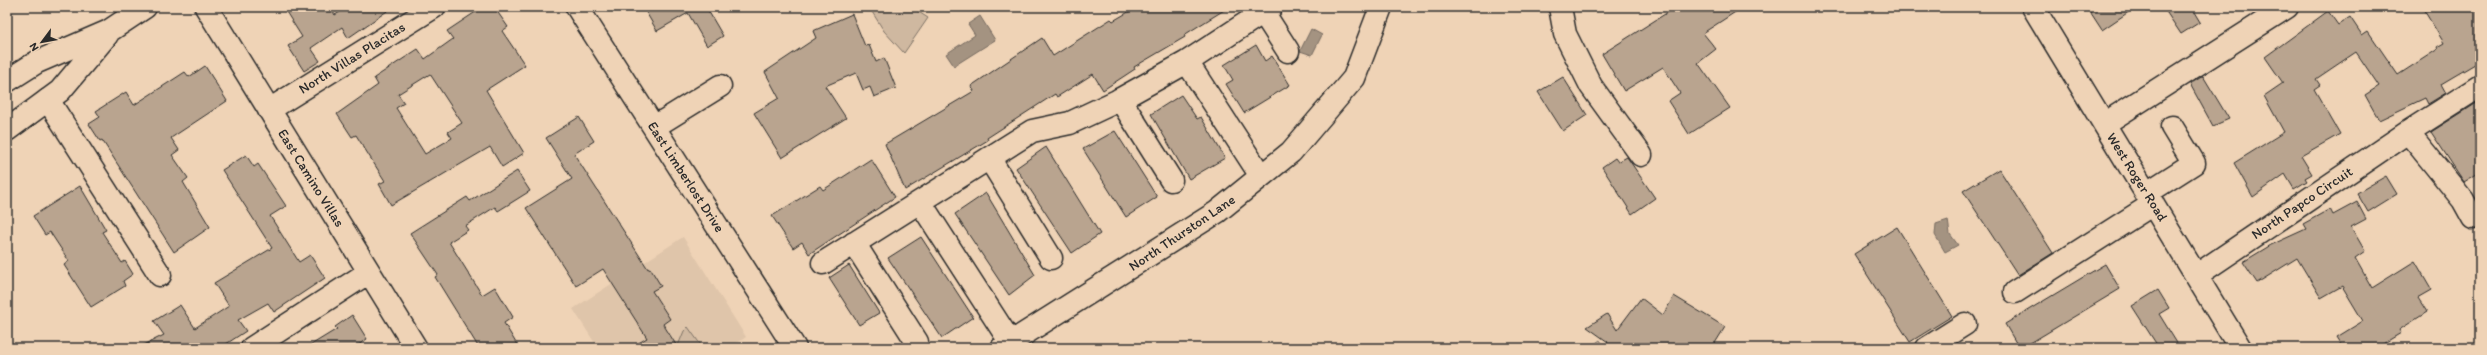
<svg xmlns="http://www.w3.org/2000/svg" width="2487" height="355" font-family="Itim,sans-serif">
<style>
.built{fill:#dfc5aa}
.green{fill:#cfb8a0;stroke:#7d7266}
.water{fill:#a49381;stroke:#74695f}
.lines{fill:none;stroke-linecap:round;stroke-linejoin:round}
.stream{stroke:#74695f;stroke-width:6}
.building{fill:#b9a48f;stroke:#2b2b2b;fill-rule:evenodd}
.minor-casing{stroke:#2b2b2b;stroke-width:25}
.major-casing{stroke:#2b2b2b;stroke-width:25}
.minor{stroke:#efd3b6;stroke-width:22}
.major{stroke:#efd3b6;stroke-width:22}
.labels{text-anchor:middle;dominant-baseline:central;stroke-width:4;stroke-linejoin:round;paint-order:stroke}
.street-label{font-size:14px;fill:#2b2b2b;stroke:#efd3b6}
</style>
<rect width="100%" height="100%" fill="#efd3b6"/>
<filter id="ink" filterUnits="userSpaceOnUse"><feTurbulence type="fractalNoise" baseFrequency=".025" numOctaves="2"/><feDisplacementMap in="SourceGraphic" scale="8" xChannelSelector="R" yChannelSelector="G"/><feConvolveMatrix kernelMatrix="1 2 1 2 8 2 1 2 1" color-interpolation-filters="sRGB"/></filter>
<g filter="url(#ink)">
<path class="built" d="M683,237L746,337L730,348H598L573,309Z"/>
<path class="green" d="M869,7H911L928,18L904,53L884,31Z
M688,327L703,348H677L684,331Z
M1600,340L1605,348H1589Z"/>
<path class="water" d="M980,16L995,40L954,66L946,54L975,35L968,24Z
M1311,29L1322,35L1312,55L1300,51Z
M1948,220L1950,234L1958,245L1945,252L1935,235L1936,224Z"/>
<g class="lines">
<path class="stream" d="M7,9L9,7"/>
</g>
<path class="building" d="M283,7H330L335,15L348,7H393L348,38L342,27L311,48L320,61L304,71L288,46L302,37Z
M483,7H494L508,27L502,31L525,65L486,90L524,153L502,167L490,147L391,205L379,184L385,181L356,135L352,137L337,114L378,85L374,78L418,49L425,59L453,39L447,31ZM430,74L462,123L448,132L452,138L425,154L396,108L404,103L398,94Z
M643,7H706L723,36L707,46L688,13L657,31Z
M1137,7H1229L1184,35L1185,37L1134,67L1135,69L1103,90L1093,74L1057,97L1055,94L987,138L988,140L905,190L885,144L974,91L971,86L1042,38L1053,56L1111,19L1113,21Z
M1676,7H1743L1703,33L1716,49L1698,63L1730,108L1689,134L1668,101L1680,93L1663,67L1624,91L1602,54Z
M2087,7H2136L2102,30Z
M2163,7H2191L2200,22L2181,34Z
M2422,7H2480V61L2441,84L2446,93L2428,104L2425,98L2379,120L2365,95L2379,86L2356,52L2316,79L2320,85L2314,89L2340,134L2301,156L2312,174L2305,178L2307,181L2294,189L2285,174L2253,197L2234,163L2284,132L2264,96L2283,83L2265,57L2328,11L2338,25L2350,17L2362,35L2368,31L2398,75L2438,49L2437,47L2444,43Z
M852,14L865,46L869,45L876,62L884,58L896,88L874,97L870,87L863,90L856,73L825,86L846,118L782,158L754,113L779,98L765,72L816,38L813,31Z
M1256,45L1265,61L1272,56L1290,85L1244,113L1226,84L1233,80L1224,65Z
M205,66L227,101L171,138L179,150L172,155L188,178L183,182L210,227L174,252L102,140L100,141L89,124L100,117L96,111L126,92L134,105L185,72L189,77Z
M2203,76L2229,119L2213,126L2190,84Z
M1563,77L1587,115L1563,131L1538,92Z
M1181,95L1197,119L1201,117L1225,158L1189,179L1151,114Z
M2480,101V172L2464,182L2431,132Z
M579,117L594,141L574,154L648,269L650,268L661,286L652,291L670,319L663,324L678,348H630L647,338L603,269L576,286L526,208L572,179L546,138Z
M1115,131L1157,197L1126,217L1083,149Z
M1046,147L1100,234L1072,253L1016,168Z
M246,155L254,167L258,164L286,206L270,216L299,262L310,255L325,278L274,312L268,303L238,320L246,331L220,348H138L164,335L154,321L180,305L195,328L229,306L214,283L272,248L222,170Z
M1627,157L1655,198L1632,214L1602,167L1615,158L1618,162Z
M871,159L895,197L809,254L802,242L793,248L772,216L820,186L823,190Z
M1999,169L2053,253L2018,275L1963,191Z
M517,171L530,191L498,211L495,207L465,226L468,230L449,242L482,295L495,287L513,317L504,323L519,348H479L435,277L438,275L410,233L467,197L470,201Z
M2386,176L2397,194L2368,212L2357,193Z
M80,186L106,230L102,232L122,263L125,261L133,274L123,281L125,286L91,307L64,265L69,261L50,232L45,235L33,216Z
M986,193L1035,275L1009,295L955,214Z
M2357,202L2366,219L2351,227L2365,251L2355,258L2372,288L2415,261L2432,290L2418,298L2427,312L2399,330L2401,333L2376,348H2344L2337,337L2363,321L2342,286L2321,298L2297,258L2257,283L2243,262L2271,245L2306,229L2303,224L2330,209L2333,215Z
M1897,227L1952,316L1910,342L1854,254Z
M921,237L973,317L942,338L888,258Z
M2105,264L2120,289L2022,348H2019L2005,324Z
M849,265L879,313L859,325L829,278Z
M2158,290L2169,308L2159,314L2180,348H2159L2132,306Z
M1674,296L1725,327L1712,348H1603L1608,342L1587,327L1607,314L1617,330L1641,298L1663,315Z
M352,315L367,339L354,348H306L337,329L335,327Z"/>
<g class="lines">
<g class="minor-casing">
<path id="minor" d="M206,7L416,348
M577,7L795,348
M1560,7L1565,34L1591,86L1641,155
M2033,7L2240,348
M1263,12L1288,51
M1187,62L1271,7
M1120,99L1171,180
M48,100L160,275
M269,110L434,7
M2104,124L2287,7
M654,127L720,86
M2408,132L2463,200L2473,218L2480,213
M989,158L1051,258
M2147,193L2194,163L2172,127
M920,202L1011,343
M854,243L917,342
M823,263L1032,131L1070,123L1117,101L1187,62L1261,176
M2197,275L2408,132L2480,86
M2015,292L2153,204
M252,348L369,272
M1002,348L1217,212L1291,152L1354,78L1381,7
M1927,348L1965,324"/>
</g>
<g class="major-casing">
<path id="major" d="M7,81L37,62L109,31L145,7
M7,130L60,91L107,35"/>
</g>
<use href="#minor" class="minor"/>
<use href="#major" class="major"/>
</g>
</g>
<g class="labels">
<g class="street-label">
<text transform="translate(352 58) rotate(-32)">North Villas Placitas</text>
<text transform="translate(686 177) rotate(57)">East Limberlost Drive</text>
<text transform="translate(2137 177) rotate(58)">West Roger Road</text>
<text transform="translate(311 178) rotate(58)">East Camino Villas</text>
<text transform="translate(2302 203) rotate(-34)">North Papco Circuit</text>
<text transform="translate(1182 233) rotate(-34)">North Thurston Lane</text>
</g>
</g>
<rect width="2487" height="355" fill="none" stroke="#efd3b6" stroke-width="24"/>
<rect x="12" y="12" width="2463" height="331" fill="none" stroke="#2b2b2b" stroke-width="1.5" filter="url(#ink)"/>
<g transform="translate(42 42) rotate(238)" stroke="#efd3b6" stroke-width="3" paint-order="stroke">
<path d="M0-3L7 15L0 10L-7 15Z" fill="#2b2b2b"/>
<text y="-6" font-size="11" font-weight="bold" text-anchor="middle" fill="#2b2b2b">N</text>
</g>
</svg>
